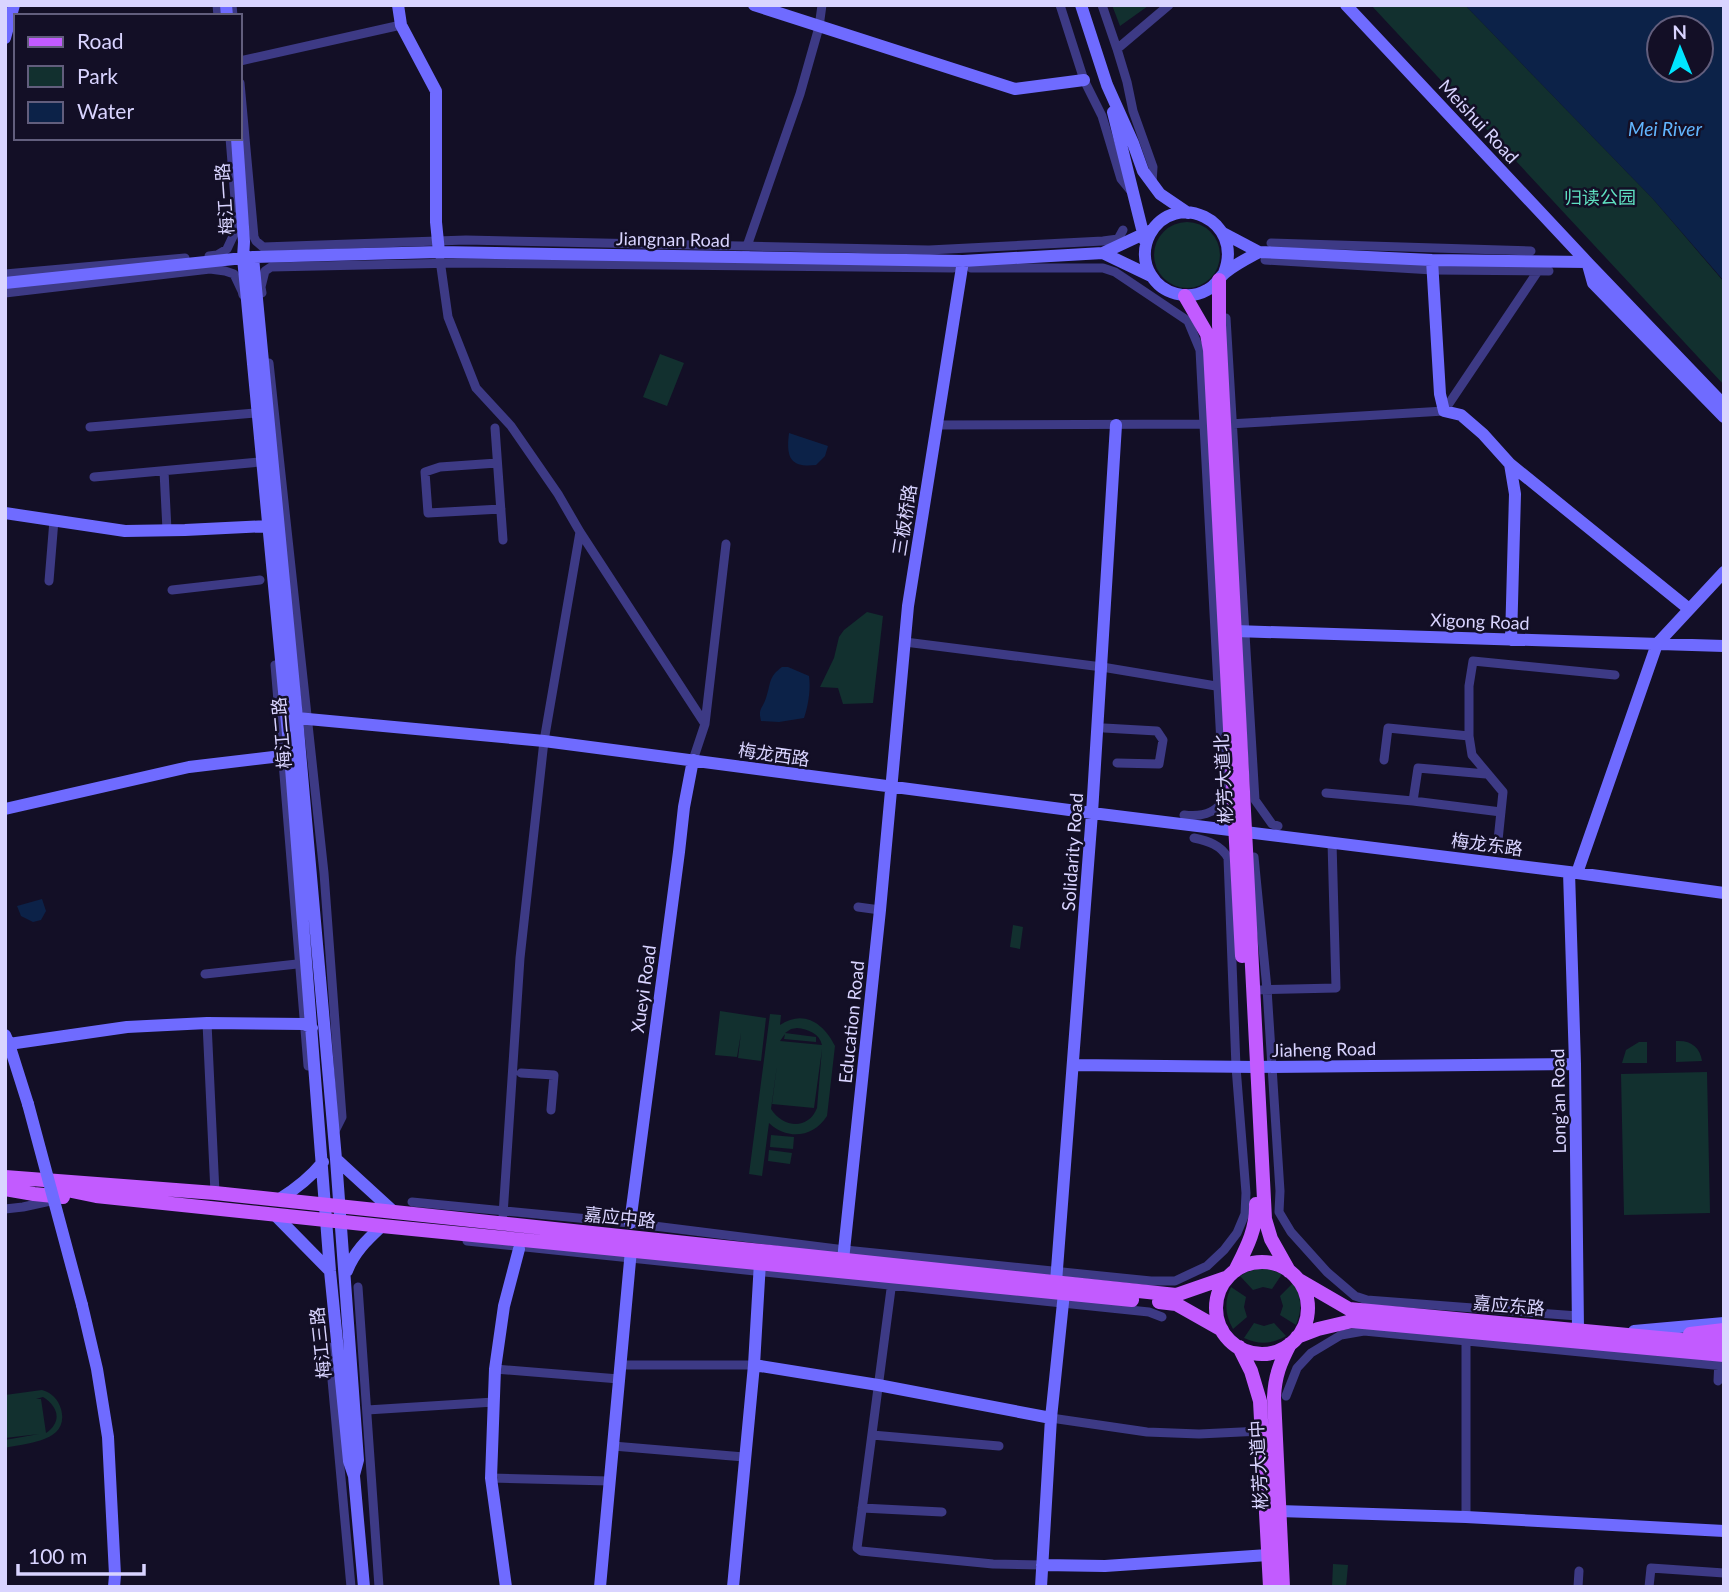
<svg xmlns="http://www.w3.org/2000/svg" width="1729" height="1592" font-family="Lato,'Noto Sans SC',sans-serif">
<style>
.green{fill:#12302f;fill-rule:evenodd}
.water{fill:#0c2248;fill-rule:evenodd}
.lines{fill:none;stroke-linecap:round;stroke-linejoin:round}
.street{stroke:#3d3a85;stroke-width:9}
.secondary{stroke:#6f6bff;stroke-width:12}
.primary{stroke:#c25bff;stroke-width:14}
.secondary-bridge{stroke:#6f6bff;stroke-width:12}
.labels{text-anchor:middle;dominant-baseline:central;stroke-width:5;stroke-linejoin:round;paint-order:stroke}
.street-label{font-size:18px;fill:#d9d4ff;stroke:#130f26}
.park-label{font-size:18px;fill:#5fe0c0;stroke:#130f26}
.water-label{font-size:19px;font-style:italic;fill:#62b6ff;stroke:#130f26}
</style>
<rect width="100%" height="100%" fill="#130f26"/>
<path class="green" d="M1112,5H1147L1148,6L1120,26Z
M1371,5H1465L1653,199L1724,282V385Z
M1154 255a33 33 0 1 1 66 0a33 33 0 1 1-66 0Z
M660,354L684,363L667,406L643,397Z
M867,612L883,616L873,703L843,704L838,688L820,687L834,658L839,637L844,630Z
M1013,925L1023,927L1020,949L1010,947Z
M720,1011L766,1018L761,1061L738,1058L741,1033L737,1057L715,1055Z
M770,1014L781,1015L780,1025C803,1009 824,1023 835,1046L827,1116C813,1138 787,1140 769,1123L762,1176L749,1174ZM797,1028C808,1029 820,1034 822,1045L780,1041L785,1034L784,1039L816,1042V1037L785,1033L791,1029ZM822,1049L817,1108C808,1131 782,1127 771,1109L777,1065L772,1104L814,1108Z
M1676,1041C1691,1040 1700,1047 1702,1061L1676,1062Z
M1639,1042H1647V1063H1622L1626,1050Z
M1707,1072L1710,1213L1624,1215L1621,1074Z
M771,1135L794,1137L793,1149L770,1147Z
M769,1150L792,1153L790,1164L768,1161Z
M1261,1268L1268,1269L1282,1274L1272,1289L1263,1287L1253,1290L1240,1276L1247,1272Z
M1293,1283C1302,1297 1302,1310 1296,1325L1280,1315L1283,1306L1280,1296Z
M1231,1287L1246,1297L1244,1307L1247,1317L1233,1329C1225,1315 1224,1302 1231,1287Z
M1254,1323L1264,1326L1274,1323L1286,1336C1272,1344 1259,1345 1244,1338Z
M42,1390C52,1393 58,1399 61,1409C70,1442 27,1443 5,1448V1440L39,1434L5,1438V1395ZM43,1397C59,1407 62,1422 46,1433L41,1399H36Z
M1333,1564L1348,1565L1346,1587H1332Z"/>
<path class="water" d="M1465,5H1724V281L1653,199ZM1659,28H1701V70H1659Z
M789,433L828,446L825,456L816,465C790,468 786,457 789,433Z
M782,667H788L809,676C811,690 808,706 804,718L779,722L761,721C758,708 762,710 766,698C771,684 768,677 782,667Z
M42,899L46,911L41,920L33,922L21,916L17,906Z"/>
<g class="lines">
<path class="street" d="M217,5L218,16
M232,5L233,16
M1060,5L1084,80L1102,116L1121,179L1130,190
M1102,5L1117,49L1127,82L1133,111L1153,167L1152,183
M1117,49L1169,5
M240,61L401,25
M240,83L254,237L256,241L263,247L466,240L929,250L1103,241L1118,239L1123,230
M1271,243L1531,251
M746,249L800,94L819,27L822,5
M209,256L217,255L227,249L235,232V199L230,138
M440,260L448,317L476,388L511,426L558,494L580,532L705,724
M1265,260L1433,270L1549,271
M971,268H1103L1115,272L1188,321L1200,350L1224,800C1215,814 1199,817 1184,815
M5,274L185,258
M5,293L210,269L225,271L234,274L242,291L243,295
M262,293L261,287L265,271L271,267L457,263L953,268
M1226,318L1255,800L1272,824L1278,826
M269,363L324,873L342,1117L335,1131
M1229,424L1444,411L1538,271
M937,425L1208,424
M90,427L255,413
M495,428L503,540
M497,463L440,467L425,472L428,513L501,509
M164,471L167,530
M94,477L260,462
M49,581L54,520
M172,590L260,580
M905,642L1102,667L1222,687
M275,665L308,1066
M1104,728L1157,731L1163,740L1159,764L1117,763
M1469,736V686L1473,661L1615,675
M693,760L705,724L726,544
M1384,760L1388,728L1469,736L1472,755L1503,792L1497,850
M1326,793L1413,801L1501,812
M1413,801L1418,768L1486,774
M1254,857L1267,989L1280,1191L1279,1212L1291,1232L1327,1272L1355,1296L1367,1300L1578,1316
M858,907L880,910
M205,974L297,964
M1253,990L1336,988L1332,842
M207,1023L215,1193
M521,1073L554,1075L551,1110
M412,1202L630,1223L845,1250L1151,1281H1175L1207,1266L1224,1250L1237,1233L1245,1214L1246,1193L1236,1067L1228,858C1221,845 1208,841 1194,838
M5,1209L23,1207L55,1200
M503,1215L520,958L544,741L580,532
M467,1241L1149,1312L1162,1317
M358,1287L379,1587
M891,1289L857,1548L861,1551L993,1564L1042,1565
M1466,1337V1517
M329,1347L351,1587
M620,1365H754
M495,1369L619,1379
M1718,1381L1719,1360
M1286,1396L1297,1368L1311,1353L1341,1335L1364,1331L1724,1366
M367,1410L494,1402
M1051,1418L1147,1432L1199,1434L1262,1431
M872,1435L999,1446
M613,1446L744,1457
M491,1478L610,1481
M862,1508L942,1512
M1578,1587L1579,1571
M1649,1587L1651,1568L1724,1573"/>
<path class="secondary" d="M226,5L227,16
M398,5L401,25L436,91V222L439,252
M754,5L1015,89L1084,80
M1081,5L1107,85L1133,143L1143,171L1160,194L1188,213
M1346,5L1587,262L1724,405
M5,38L14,5
M1113,112L1145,241
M237,138L244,242L243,258L290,755L330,1271L349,1461L354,1476L364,1587
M1223,233L1259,252L1432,260L1587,262
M1103,253L1151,276
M253,257L297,718L336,1159L358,1460L354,1475
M1432,260L1440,394L1444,411L1461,415L1483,434L1510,464L1515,494L1511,640
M1588,265L1593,283L1724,417
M1224,273C1245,220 1175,189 1150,234C1143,247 1143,263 1151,275C1162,294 1188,301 1207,290C1216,286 1219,277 1226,272C1236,264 1248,258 1259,252
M5,283L253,257L439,252L963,261L1103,253L1152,230
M1510,464L1689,609
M5,513L125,531L185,530L268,526
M1235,631L1724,646
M297,718L544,741L1092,813L1577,873L1724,893
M5,809L189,767L290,755
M1569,872L1575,1064L1578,1330
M1577,873L1657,644L1724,572
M5,1035L9,1044L28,1104
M9,1044L127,1027L207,1023L304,1024L312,1028
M1073,1065L1257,1067L1575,1064
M336,1159L395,1213
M278,1200C296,1189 310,1178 323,1162
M274,1214L330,1271
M630,1223L679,852L684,807L693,760
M843,1260L880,910L908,606L963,261
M347,1271C354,1252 367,1240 382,1226
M1056,1282L1092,813L1116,425
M82,1305L97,1369L108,1437L115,1575L114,1587
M1634,1331L1724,1323
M754,1365L878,1385L1051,1418
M1279,1511L1466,1517L1724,1531
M1042,1565L1105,1566L1268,1555
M506,1587L491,1478L495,1369L504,1306L519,1249
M600,1587L631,1250
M733,1587L754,1365L760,1262
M1041,1587L1051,1418L1064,1293"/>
<path class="primary" d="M1219,280V325L1265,1219L1271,1239L1289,1271
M1185,296L1207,334L1210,350L1242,956
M5,1177L215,1193L1176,1295L1228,1277
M5,1189L34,1194L63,1197
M62,1189L96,1196L382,1226L1132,1300
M1216 1308a46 46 0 1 1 92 0a46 46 0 1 1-92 0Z
M1235,1271C1246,1249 1257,1229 1256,1204
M1299,1280L1349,1309L1724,1344
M1159,1302L1176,1304L1222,1330
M1690,1334L1724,1330
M1297,1337L1318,1329L1352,1321L1724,1355
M1239,1347L1251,1371L1260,1401L1270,1587
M1283,1587L1274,1397C1275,1376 1280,1363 1290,1344"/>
<path class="secondary-bridge" d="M28,1104L82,1305"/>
</g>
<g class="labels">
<g class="street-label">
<text transform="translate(1479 121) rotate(47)">Meishui Road</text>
<text transform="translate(224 199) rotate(-94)">梅江一路</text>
<text transform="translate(673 239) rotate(1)">Jiangnan Road</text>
<text transform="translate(904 520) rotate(-81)">三板桥路</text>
<text transform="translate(1480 621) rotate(2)">Xigong Road</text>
<text transform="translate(281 733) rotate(-95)">梅江二路</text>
<text transform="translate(774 754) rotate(8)">梅龙西路</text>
<text transform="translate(1223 779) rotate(-93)">彬芳大道北</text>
<text transform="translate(1487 844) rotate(7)">梅龙东路</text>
<text transform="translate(1072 852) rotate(-86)">Solidarity Road</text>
<text transform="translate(643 989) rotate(-82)">Xueyi Road</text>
<text transform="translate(851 1022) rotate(-84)">Education Road</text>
<text transform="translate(1324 1049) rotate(-1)">Jiaheng Road</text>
<text transform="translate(1558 1101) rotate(-91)">Long'an Road</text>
<text transform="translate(620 1217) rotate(6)">嘉应中路</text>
<text transform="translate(1509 1305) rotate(5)">嘉应东路</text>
<text transform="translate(320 1343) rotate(-96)">梅江三路</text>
<text transform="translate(1258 1465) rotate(-93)">彬芳大道中</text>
</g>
<g class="park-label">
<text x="1600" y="197">归读公园</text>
</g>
<g class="water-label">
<text x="1665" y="128">Mei River</text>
</g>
</g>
<rect width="1729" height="1592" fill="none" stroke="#d9d4ff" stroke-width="14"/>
<rect x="14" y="14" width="228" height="126" fill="#130f26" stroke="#625e7d" stroke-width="2"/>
<rect x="28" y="37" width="35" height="10" fill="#c25bff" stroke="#625e7d" stroke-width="2"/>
<text x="77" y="49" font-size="21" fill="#d9d4ff">Road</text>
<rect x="28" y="66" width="35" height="21" fill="#12302f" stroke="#625e7d" stroke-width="2"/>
<text x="77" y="84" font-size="21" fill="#d9d4ff">Park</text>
<rect x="28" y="102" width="35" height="21" fill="#0c2248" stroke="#625e7d" stroke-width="2"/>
<text x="77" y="119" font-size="21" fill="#d9d4ff">Water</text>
<g transform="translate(1680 49) rotate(359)"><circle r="33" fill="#130f26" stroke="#625e7d" stroke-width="2"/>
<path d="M0-5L12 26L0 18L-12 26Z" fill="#00e5ff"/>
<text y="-10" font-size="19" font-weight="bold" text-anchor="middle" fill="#d9d4ff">N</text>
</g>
<path d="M18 1564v10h126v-10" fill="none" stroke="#d9d4ff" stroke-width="3.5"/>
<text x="28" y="1564" font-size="21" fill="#d9d4ff" stroke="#130f26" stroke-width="5" paint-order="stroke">100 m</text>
</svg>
